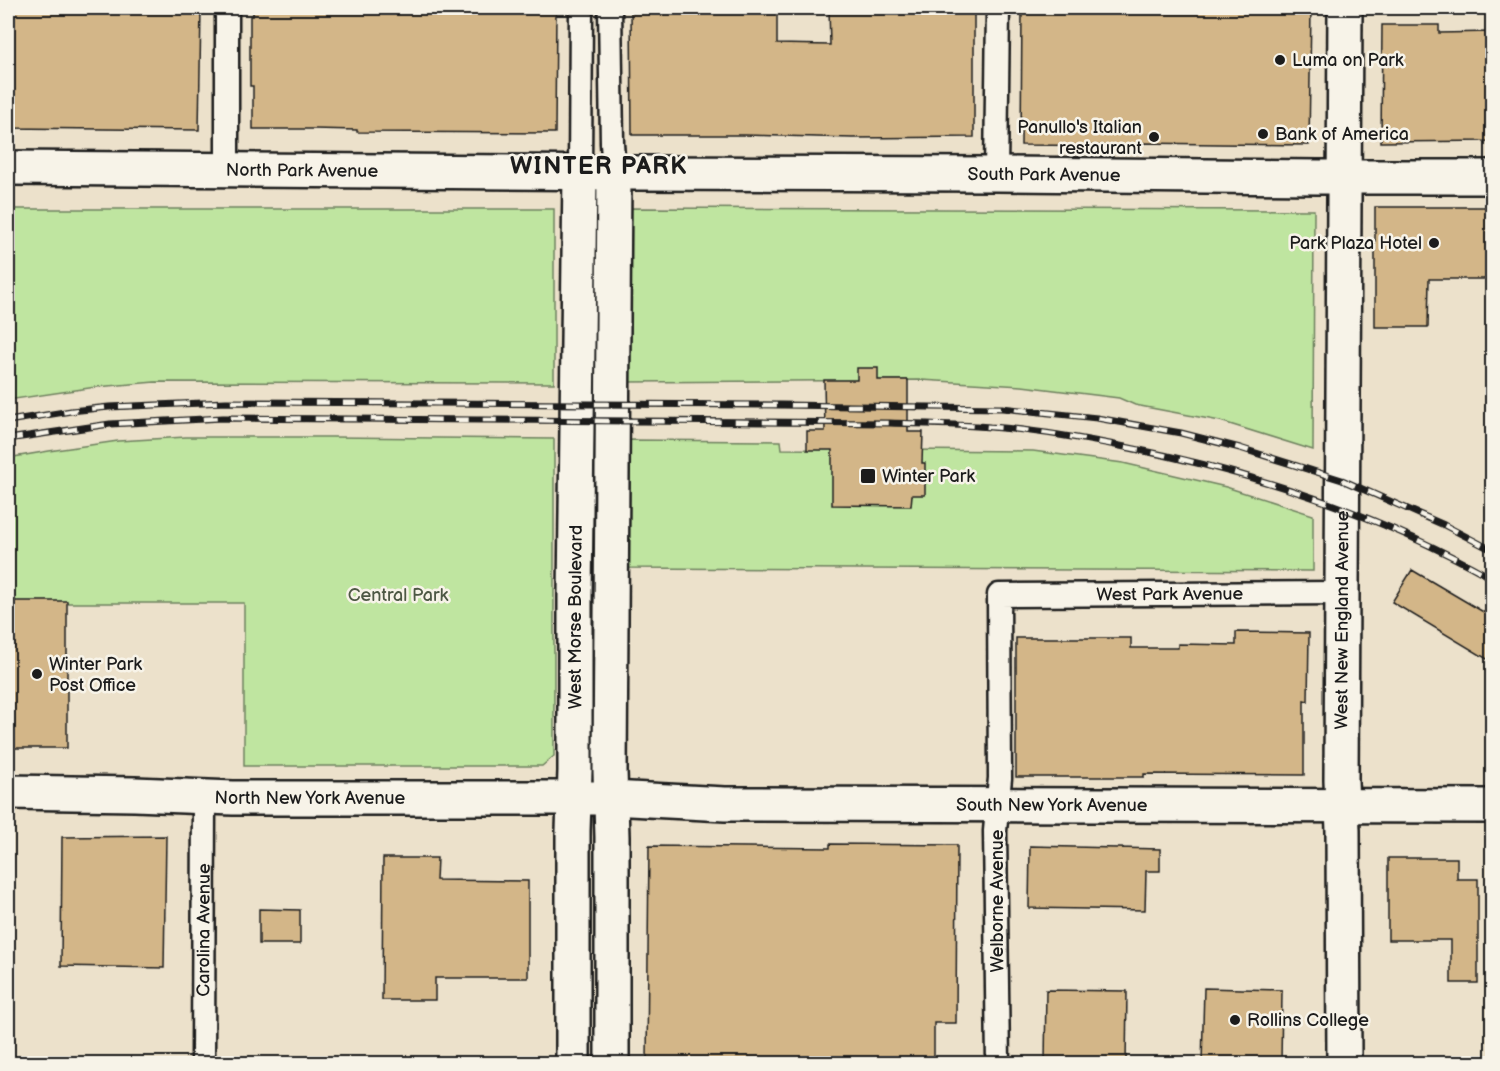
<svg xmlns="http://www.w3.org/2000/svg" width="1500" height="1071" font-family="'Balsamiq Sans',sans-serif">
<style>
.green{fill:#bfe5a0;stroke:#6e805e;stroke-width:1.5}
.building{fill:#d3b688;stroke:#1c1c1c;stroke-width:1.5}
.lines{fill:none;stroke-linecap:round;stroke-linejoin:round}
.street-casing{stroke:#1c1c1c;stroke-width:27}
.secondary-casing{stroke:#1c1c1c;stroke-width:38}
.street{stroke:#f7f3e8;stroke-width:22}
.secondary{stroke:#f7f3e8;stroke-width:33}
.rail-casing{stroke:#1c1c1c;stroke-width:7}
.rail{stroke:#f7f3e8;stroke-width:4.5;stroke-dasharray:14;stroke-linecap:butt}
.poi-dot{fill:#1c1c1c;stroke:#f7f3e8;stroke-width:2}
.labels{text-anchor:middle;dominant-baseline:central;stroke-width:5;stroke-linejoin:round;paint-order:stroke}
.poi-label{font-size:18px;fill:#1c1c1c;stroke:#f7f3e8;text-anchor:start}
.street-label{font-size:18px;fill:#1c1c1c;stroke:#f7f3e8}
.park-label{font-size:18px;fill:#4d5844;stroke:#f7f3e8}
.district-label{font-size:24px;font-weight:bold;letter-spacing:1.5px;fill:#1c1c1c;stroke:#f7f3e8}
</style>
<rect width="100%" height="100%" fill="#ece1cb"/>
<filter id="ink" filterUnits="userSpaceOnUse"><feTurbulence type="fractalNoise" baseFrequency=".0167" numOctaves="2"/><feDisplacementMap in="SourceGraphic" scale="12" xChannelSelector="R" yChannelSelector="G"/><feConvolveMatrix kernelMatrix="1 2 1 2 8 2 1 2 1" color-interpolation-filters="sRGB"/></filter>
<g filter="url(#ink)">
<path class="green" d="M625,208L1314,210L1313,450L1220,421L1135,405L1119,398L1022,386L921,380L626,382Z
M8,209H554V383L155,382L96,387L8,400Z
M186,437H332L554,439V756L542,766H244V603H8V458L49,451L118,441Z
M625,440L781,441L782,449L1033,451L1123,463L1226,487L1313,515V571L623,568Z"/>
<path class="building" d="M8,8H201L199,130L8,128Z
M253,8H556L555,133L357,132V130L314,129H253V86H250V16H253Z
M631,8H777V44L830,45L829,8H974V137L852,138L745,135H632Z
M1022,8H1311L1309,145L1139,143V146L1021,145Z
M1382,25H1439V33L1492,32V141L1381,142Z
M1375,207H1492V279H1429L1428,327H1375Z
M857,368H878V380H908V432H923L922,463H925V495H912L911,506L832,505V450H807V431H825L824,380H857Z
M1412,570L1492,617V662L1392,602Z
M8,601H67V748H8Z
M1236,632L1309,633L1308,701L1304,700V775L1144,774V777H1016V638H1131V648H1178V644L1236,645Z
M166,836L164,968L61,966L62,837Z
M830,844L957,845L956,1023H934V1064H647L649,846L830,848Z
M1030,846L1160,849V871H1146L1145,910L1029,908Z
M383,858H437L436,880L528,881V978H435V1000H382Z
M1388,858H1457V879H1478V983H1451V940H1388Z
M259,909L300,910V944H259Z
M1204,988L1282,990L1281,1064H1202Z
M1046,990L1127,991L1126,1064H1045Z"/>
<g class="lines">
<g class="street-casing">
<g id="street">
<path d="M610,8L612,143L614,173"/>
<path d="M227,169V8"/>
<path d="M580,172L581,8"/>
<path d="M996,174L998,8"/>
<path id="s1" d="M203,1064L204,797"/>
<path id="s2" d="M998,1064L995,831L1000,778L999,595L1342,593"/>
</g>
</g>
<g class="secondary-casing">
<g id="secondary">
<path id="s3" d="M8,168L635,173L996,174L1319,177H1492"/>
<path id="s4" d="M8,792L135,794L233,798H611L725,804L1492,806"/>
<path id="s5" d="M573,1064V831L575,771V597L580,172"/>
<path d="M612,1064V837L610,771L614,173"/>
<path id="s6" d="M1344,1064L1343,831L1341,780L1345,8"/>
</g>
</g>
<use href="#street" class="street"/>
<use href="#secondary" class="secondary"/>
<g class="rail-casing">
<path id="rail" d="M8,421L71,411L109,407L226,402L781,405L1002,408L1097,418L1181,433L1240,448L1342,480L1444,525L1492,550
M8,439L110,424L223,418L890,423C923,424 957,424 990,427C1035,430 1080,438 1125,447C1253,472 1378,514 1492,578"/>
</g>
<use href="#rail" class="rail"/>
</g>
</g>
<g class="poi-dot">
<circle cx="1280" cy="60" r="6"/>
<circle cx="1263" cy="134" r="6"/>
<circle cx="1154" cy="137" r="6"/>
<circle cx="1434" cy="243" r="6"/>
<rect x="860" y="468" width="16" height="16" rx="3"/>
<circle cx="37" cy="674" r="6"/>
<circle cx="1235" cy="1020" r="6"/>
</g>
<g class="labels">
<g class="poi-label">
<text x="1292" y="60">Luma on Park</text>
<text x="1142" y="127" text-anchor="end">Panullo's Italian<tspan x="1142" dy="21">restaurant</tspan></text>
<text x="1275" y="134">Bank of America</text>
<text x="1422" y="243" text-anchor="end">Park Plaza Hotel</text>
<text x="882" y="476">Winter Park</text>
<text x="49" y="664">Winter Park<tspan x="49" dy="21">Post Office</tspan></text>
<text x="1247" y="1020">Rollins College</text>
</g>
<g class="street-label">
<text stroke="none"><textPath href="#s3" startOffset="294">North Park Avenue</textPath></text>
<text stroke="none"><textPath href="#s3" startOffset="1036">South Park Avenue</textPath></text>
<text stroke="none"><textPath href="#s2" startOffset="640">West Park Avenue</textPath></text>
<text stroke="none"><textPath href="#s5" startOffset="447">West Morse Boulevard</textPath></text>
<text stroke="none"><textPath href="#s6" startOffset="444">West New England Avenue</textPath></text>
<text stroke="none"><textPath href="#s4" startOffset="302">North New York Avenue</textPath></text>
<text stroke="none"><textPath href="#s4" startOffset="1044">South New York Avenue</textPath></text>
<text transform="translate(997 901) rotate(-90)">Welborne Avenue</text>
<text stroke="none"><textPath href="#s1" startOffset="134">Carolina Avenue</textPath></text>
</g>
<g class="park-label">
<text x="398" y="595">Central Park</text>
</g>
<g class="district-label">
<text x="599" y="166">WINTER PARK</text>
</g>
</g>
<rect width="1500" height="1071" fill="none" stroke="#f7f3e8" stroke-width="30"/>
<rect x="15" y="15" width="1470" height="1041" fill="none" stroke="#1c1c1c" stroke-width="2" filter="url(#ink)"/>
</svg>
